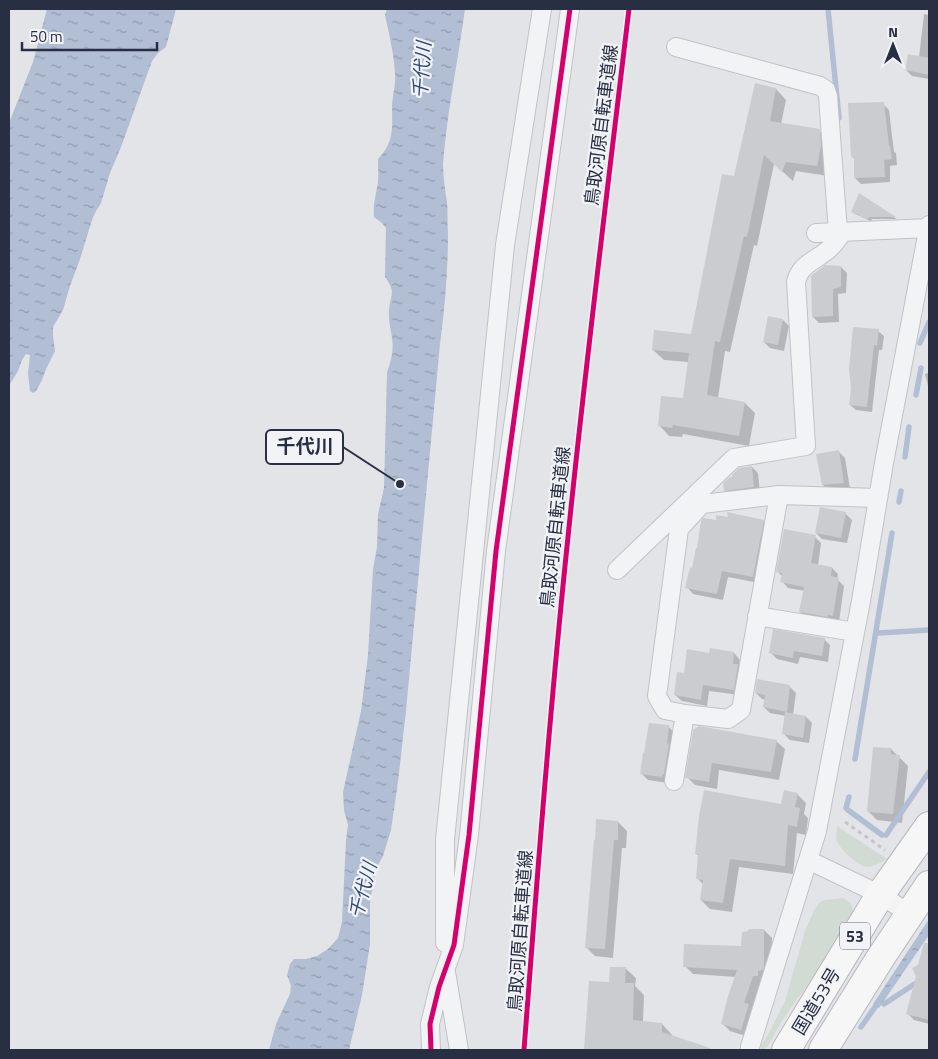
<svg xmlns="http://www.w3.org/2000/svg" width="938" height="1059" font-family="'Titillium Web','Noto Sans JP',sans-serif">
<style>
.green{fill:#d2dbd3}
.water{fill:url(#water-ripples)}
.shadow{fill:#0003}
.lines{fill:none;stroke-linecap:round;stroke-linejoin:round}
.stream{stroke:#b1bed4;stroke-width:5.5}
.building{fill:#cbccd0}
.street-casing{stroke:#c1c2c6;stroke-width:20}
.highway-casing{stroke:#b5b7bd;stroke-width:30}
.path{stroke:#c4c5ca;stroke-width:3;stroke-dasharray:4 4;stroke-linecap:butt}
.street{stroke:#f2f3f5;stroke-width:18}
.highway{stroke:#f6f6f7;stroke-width:28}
.cycleway-casing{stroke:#f1f3f7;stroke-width:8}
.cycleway{stroke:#d6006c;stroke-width:5}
.labels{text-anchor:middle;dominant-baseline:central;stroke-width:4.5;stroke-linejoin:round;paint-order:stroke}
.shield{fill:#f1f3f7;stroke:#656a78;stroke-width:1}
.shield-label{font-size:16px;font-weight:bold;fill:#292f42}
.street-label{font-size:18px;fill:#292f42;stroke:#f1f3f7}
.water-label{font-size:19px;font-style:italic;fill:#314978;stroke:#f1f3f7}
.leader{fill:none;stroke:#292f42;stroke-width:2}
.callout-dot{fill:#292f42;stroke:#f1f3f7;stroke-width:2}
.callout{fill:#f1f3f7;stroke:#292f42;stroke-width:2}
.callout-label{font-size:19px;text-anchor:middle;font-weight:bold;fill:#292f42}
</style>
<defs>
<pattern id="water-ripples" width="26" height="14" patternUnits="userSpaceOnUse" patternTransform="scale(1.25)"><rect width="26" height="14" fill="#b1bed4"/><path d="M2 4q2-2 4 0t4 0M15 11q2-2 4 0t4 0" fill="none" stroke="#909bae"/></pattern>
</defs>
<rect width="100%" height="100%" fill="#e3e4e8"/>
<path class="green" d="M837,826L887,859C882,862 875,866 868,867C858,867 838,848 836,838C836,835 837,830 837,826Z
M843,898C851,902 853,905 853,913L809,984L795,1002L782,1021L768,1046L764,1049H761V1045L769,1033L785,1001L805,931L814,910L820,902L825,900Z"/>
<path class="water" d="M47,9H176L166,47L158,53L152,61L121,147L110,173L101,203L96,211L92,220L80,259L70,286L63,310L53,327V336L55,351L46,369L42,380L36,391L33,393L30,391L28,373L30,355L26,354L22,360L18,371L10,384L9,394V123L33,62Z
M387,9H465C458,61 447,112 443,164C443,177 445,189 447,202C448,212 447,223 448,233C448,270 445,307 440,344L406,711L398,782L391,830L383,856L375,871L370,903V944L362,995L349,1050H269L276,1024L290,994L291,986L287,975L290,964L294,959H306L317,956L328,949L338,938L342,922L346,841L348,825L344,810L343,792L361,711L368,655L373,569L377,547L378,514L384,488L387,372C391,362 394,349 392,338C391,329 388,320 389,311C389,304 392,297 392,291C391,286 388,281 385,277L386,228L382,223L374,217C373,205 375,199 377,188C379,179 378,169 378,159C395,141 392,127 392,104C393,94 396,83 395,73C394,54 389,34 385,15Z
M929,919V935L879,1008L873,1004Z"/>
<path class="shadow" d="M924,14L929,15V79L912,76L906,70L919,57Z
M776,89L786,100L781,124L819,131L830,141L828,176L796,171L793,181L774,164L757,246L754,245L730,352L725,351L718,398L745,403L755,413L749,446L683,434L682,437L669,436L659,425L684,400L689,362L664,360L653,350L692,335L735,177Z
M883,104L889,110L894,152L896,153L897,165L890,166V182L861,184L855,178V160L852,156Z
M860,195L895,218L897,219H872L871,221L855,214L852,211Z
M841,267L847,273L846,293L838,294L839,322L819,323L813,317Z
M783,320L789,326L784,351L770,348L764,342Z
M878,331L884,336L882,350H879L872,412L856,410L850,405L852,389Z
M929,365V390L925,374L928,373Z
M839,452L845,458L850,489L829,491L823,485Z
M752,467L758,473L760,493L731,496L725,490Z
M845,513L852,520L847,543L822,539L816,533Z
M717,521H763L769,527L759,583L728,577L723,600L693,594L687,587L693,569Z
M815,537L821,543L818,566L832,568L838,574L837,579L844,586L839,622L806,618L800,612L805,591L788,588L782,581L783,577L778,572Z
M824,639L830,645L828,662L800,657L798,664L777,659L771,653Z
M734,653L740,660L739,667L744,672L740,695L709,691L707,706L682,701L675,695L685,675L710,654Z
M790,687L796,693L793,715L806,717L812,723L809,743L790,740L784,734L786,716L770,713L764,707L765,700L762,699L756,693Z
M668,726L674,733L668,783L648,780L642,774Z
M694,731L776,741L785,749L779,780L719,770L717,789L695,785L687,777Z
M891,749L908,766L902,823L877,820L868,811Z
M797,794L806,803L804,814L808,818L806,835L797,833L793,874L739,867L732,912L710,909L701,900L703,884L697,878L699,856L696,854L782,806Z
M618,822L627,831L626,848H622L613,958L595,956L586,947Z
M764,930L772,938L771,975L761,983L752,1009L756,1013L749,1037L730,1031L723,1024L736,977L693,974L685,966L742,948Z
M625,968L636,978L635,986L644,995L643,1022L662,1024L672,1035V1036L705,1047L708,1050H585L590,982L610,983Z
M915,984L929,988V1024L914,1020L908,1014Z"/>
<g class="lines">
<path class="stream" d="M828,9L839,118
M920,343L929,322
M916,395L921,368
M905,457L909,427
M899,502L901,491
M878,633L929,630
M855,759L892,533
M846,808L849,797
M848,810L882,835
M886,835L929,772
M884,1004L913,985L929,977
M861,1027L880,1000"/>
</g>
<path class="building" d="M908,54L929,58V75L905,70Z
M755,83L776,88L770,121L820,129L821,146L817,166L786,162L782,172L764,155L747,237L744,236L720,342L715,341L707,395L745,402L739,436L673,425L672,428L658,426L661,396L683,398L689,353L652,350L654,330L691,334L722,174L734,176Z
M884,102L889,146H890L892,159L884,160L885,177L854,178V157H851L848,103Z
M859,193L896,217H869L868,219L851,212Z
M825,265L841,266V287L833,289V316L812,317L811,276Z
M768,316L783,319L778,345L763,342Z
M853,327L879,329L877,346L874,345L867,407L849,405L851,389L849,369Z
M839,450L844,483L822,485L816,454Z
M752,466L754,487L724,491L723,483L730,477H732V475L739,468Z
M820,507L846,512L841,538L815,533Z
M727,512L764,520L753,577L722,571L717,594L685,588L690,567L692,568L696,548H697L701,521L703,518L716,520V515L728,517Z
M784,529L816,535L811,563L832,567L831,576L839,578L833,616L828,615V617L799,612L804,587L780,582L782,573L776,572Z
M773,629L825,638L822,656L794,651L793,658L769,653Z
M710,648L734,652L733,664H738L734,690L703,685L701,700L674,695L677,672L684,673L687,649L709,653Z
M757,679L790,685L787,712L763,707L765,695L755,693Z
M785,712L806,716L803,738L782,734Z
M649,723L669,725L667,745L669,743L664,774H663L662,777L640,774L643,753H644Z
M699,726L777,740L771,772L712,763L709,782L685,778L693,730Z
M873,747L891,748V754L900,755L893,814L867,812Z
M704,790L781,804L784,790L798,793L795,807L800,808L797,827L788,825L785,866L730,859L723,903L700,900L703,880L696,879L698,854H695L699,816Z
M596,819L618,821V840H614L605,949L585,948L594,840H595Z
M749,929H764V966L763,970L758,971V976H753L744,1003L749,1004L741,1030L721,1024L728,996L737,970L683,967L684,944L741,946L742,932L748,931Z
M924,943H929V1020L906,1014L916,976L912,968L918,965Z
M610,967H626L625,983H634L633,1020L662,1023V1032L710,1048V1050H584L589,981L609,982Z"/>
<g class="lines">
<g class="street-casing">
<path id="street" d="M676,47L820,86L826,90L828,96L838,232
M816,233L929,228
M779,495L741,710L728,719L685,714L665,710L657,696L679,529L702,504L779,495L878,498
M617,570L734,458L806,446L796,282C800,263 818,260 830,248C835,243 839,237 843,232
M757,616L855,632
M674,781L685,714
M808,860L879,894L910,914
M445,943V840L505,245L542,9
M446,972L459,1050
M431,1050L430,1024L439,987L454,945L469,835L496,551L570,9
M750,1050V1047L817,831L861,601L884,463L929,225"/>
</g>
<g class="highway-casing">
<path id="highway" d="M786,1050L880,895L929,826
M823,1050L881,957L929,885"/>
</g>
<path class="path" d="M845,822L885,850"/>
<use href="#street" class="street"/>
<use href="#highway" class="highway"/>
<g class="cycleway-casing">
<path id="cycleway" d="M431,1050L430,1024L439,987L454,945L469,835L496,551L570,9
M524,1050C537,879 550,708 568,537C586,360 608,185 629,9"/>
</g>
<use href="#cycleway" class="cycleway"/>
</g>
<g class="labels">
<rect class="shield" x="840" y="922.5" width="30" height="27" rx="4"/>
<g class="shield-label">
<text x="855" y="936">53</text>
</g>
<g class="street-label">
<text transform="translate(601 125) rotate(-83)">鳥取河原自転車道線</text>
<text transform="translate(555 527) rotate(-84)">鳥取河原自転車道線</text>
<text transform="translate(520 931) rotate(-86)">鳥取河原自転車道線</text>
<text transform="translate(816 1001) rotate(-59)">国道53号</text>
</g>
<g class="water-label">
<text transform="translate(421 70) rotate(-86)">千代川</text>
<text transform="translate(362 890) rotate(-75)">千代川</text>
</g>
</g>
<path class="leader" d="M400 484L343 447"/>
<circle class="callout-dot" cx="400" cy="484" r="5"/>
<rect class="callout" x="266" y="430" width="77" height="34" rx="5"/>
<g class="callout-label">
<text x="305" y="453">千代川</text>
</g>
<rect width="938" height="1059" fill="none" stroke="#292f42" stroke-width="20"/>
<g transform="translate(893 45)" stroke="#f1f3f7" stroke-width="4" paint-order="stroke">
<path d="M0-4L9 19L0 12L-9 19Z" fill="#292f42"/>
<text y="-8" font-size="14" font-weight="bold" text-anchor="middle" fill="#292f42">N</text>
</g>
<path d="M22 42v8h135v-8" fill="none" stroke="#292f42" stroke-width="2.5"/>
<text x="30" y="42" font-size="15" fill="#292f42" stroke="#f1f3f7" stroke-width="4" paint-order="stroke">50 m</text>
</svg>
